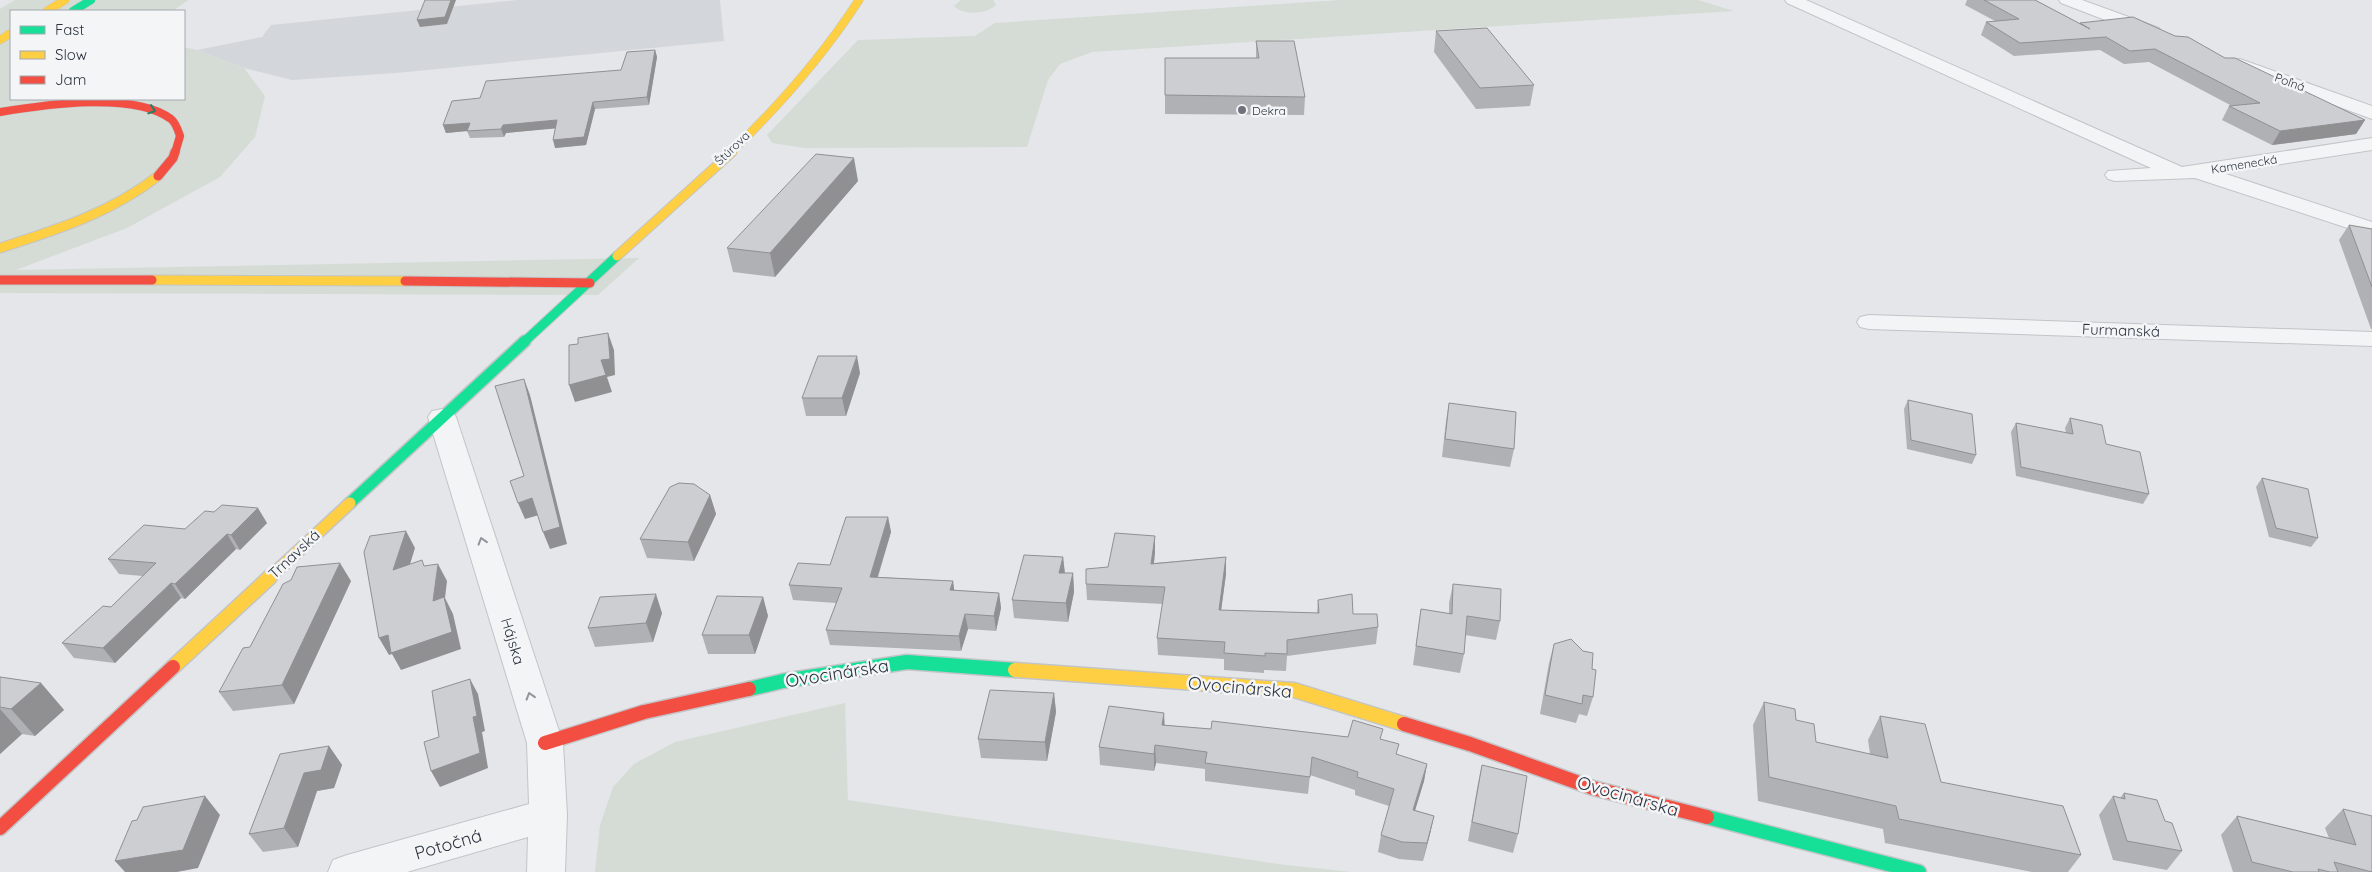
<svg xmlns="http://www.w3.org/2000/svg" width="2372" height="872" font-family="Quicksand,sans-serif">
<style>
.built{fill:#d3d6db}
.green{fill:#d5dcd5}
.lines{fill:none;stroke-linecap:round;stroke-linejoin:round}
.street-casing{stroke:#c3c4c7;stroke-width:2}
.fast-far3-casing{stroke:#c3c4c7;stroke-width:9}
.fast-far2-casing{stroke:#c3c4c7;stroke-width:11}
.fast-far1-casing{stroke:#c3c4c7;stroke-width:14}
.fast-casing{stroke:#c3c4c7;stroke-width:17}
.slow-far3-casing{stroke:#c3c4c7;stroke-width:9}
.slow-far2-casing{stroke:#c3c4c7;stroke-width:11}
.slow-far1-casing{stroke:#c3c4c7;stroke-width:14}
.slow-casing{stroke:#c3c4c7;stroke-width:17}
.jam-far2-casing{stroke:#c3c4c7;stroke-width:9}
.jam-far1-casing{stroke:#c3c4c7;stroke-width:11}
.jam-casing{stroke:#c3c4c7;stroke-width:17}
.street{fill:#f3f4f5;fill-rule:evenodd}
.fast-far3{stroke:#16e098;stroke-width:8}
.fast-far2{stroke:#16e098;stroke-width:9}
.fast-far1{stroke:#16e098;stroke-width:11}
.fast{stroke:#16e098;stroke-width:14}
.slow-far3{stroke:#ffcf43;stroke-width:8}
.slow-far2{stroke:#ffcf43;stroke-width:9}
.slow-far1{stroke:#ffcf43;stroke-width:11}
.slow{stroke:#ffcf43;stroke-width:14}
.jam-far2{stroke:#f24e42;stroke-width:8}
.jam-far1{stroke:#f24e42;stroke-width:9}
.jam{stroke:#f24e42;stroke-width:14}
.wall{fill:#b0b1b4}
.shaded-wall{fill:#909092}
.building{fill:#cdced1;stroke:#909092}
.oneway{stroke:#238168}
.oneway2{stroke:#90949a}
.poi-dot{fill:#6d727b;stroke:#f3f5f7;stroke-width:2}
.labels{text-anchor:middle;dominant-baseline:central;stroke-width:5;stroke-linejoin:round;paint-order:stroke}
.far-street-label{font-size:12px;fill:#2d3440;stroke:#f3f5f7}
.far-poi-label{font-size:12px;fill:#2d3440;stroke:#f3f5f7;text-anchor:start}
.street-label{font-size:15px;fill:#2d3440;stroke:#f3f5f7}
.near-street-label{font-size:18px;fill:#2d3440;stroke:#f3f5f7}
</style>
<rect width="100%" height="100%" fill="#e4e6e9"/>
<path class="built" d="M517,0H720L724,41L396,73L292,80L244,68L197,50L262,37L271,25Z"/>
<path class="green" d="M15,0H188L173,11H11V99H184V47L197,50L244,68L265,96L255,137L220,177L127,228L16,270L639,258L598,295L0,293V9Z
M961,0H993L996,5C987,14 963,16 954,6Z
M1340,0H1698L1734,11L1092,52L1060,64L1048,80L1027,147L804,148L772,143L767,135L858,40L975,36L995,23Z
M845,703L848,800L1286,865L1352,872H595L600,825L613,787L634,764L675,742Z"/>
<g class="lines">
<g class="street-casing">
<path id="street" d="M1785,0H1806L2182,167L2372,138V150L2223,173L2372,222V236L2195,178L2115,181L2108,179L2105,175L2108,171L2151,168L1787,3Z
M2059,0H2082L2159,28L2161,32L2159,36H2147L2061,3Z
M2240,59L2372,106V119L2234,68L2231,64L2234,60Z
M1869,315L2372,332V346L1869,329L1860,327L1857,322L1860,317Z
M442,409L452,411L456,417L563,743L567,815L565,872H527L528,837L407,872H328L333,860L347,855L529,804L527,743L428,417L432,411Z"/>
</g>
<g class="fast-far3-casing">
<path id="fast-far3" d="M73,11L91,0"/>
</g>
<g class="fast-far2-casing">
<path id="fast-far2" d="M524,342L617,256"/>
</g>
<g class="fast-far1-casing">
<path id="fast-far1" d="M350,503L525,341"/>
</g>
<g class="fast-casing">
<path id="fast" d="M749,689L783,681L907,662L1015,670
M1707,817L1919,872"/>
</g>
<g class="slow-far3-casing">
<path id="slow-far3" d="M47,11L65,0
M0,40L11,33
M730,153C779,106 822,57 859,0"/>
</g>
<g class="slow-far2-casing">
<path id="slow-far2" d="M0,248C56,230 111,213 158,176
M617,256L732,152
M152,280L405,281"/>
</g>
<g class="slow-far1-casing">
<path id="slow-far1" d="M268,579L350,503"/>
</g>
<g class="slow-casing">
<path id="slow" d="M173,667L270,577
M1015,670L1294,690L1404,724"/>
</g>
<g class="jam-far2-casing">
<path id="jam-far2" d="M0,112C43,105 134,91 171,119C176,123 178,130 180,136L175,153"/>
</g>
<g class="jam-far1-casing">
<path id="jam-far1" d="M158,176L173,158L175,152
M0,280H152
M405,281L590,283"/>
</g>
<g class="jam-casing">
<path id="jam" d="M1404,724L1470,744L1593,788L1707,817
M545,743L644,712L749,689
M0,828L173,667"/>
</g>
<use href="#street" class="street"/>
<use href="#fast-far3" class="fast-far3"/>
<use href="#fast-far2" class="fast-far2"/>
<use href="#fast-far1" class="fast-far1"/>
<use href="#fast" class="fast"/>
<use href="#slow-far3" class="slow-far3"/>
<use href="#slow-far2" class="slow-far2"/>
<use href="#slow-far1" class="slow-far1"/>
<use href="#slow" class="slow"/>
<use href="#jam-far2" class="jam-far2"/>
<use href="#jam-far1" class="jam-far1"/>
<use href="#jam" class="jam"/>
</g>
<path class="wall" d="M1967,0H2035L2080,24L2225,58L2365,120L2356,134L2272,145L2222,120L2229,106H2232L2149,62L2124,64L2100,50L2014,56L1981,35L1986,22L1995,21L1965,5Z
M1436,31L1534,85L1530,106L1476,109L1434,52Z
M1256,41L1305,97L1304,115L1165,114V58H1256Z
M655,50L657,57L649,105L595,109L586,145L555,148V128L506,133L504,137L470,138L467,131L446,133L443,125L480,98L621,70Z
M858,181L775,277L733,272L727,248Z
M2349,225L2372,229V329H2371L2339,240Z
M860,373L846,416H806L802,398Z
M1908,400L1976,455L1972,464L1907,449L1904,409Z
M1449,403L1514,449L1510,467L1442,457L1446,421Z
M2070,418L2106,444L2149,494L2143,504L2016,476L2011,432L2016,423L2066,433L2065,428Z
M2262,478L2318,538L2311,547L2269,537L2256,487Z
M710,495L716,514L694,561L647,558L640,539Z
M888,517L891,532L878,577L953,581L954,590L999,593L1001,608L996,631L968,629L961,651L830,645L826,630L836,603L793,600L789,585L830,565Z
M267,523L240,550L236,549L185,599L181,598L115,663L74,658L62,643L111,607L143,576L119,574L108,559L185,529Z
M1155,536V552L1154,563L1226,557V574L1221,610L1317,613L1318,600L1353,614L1378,627L1376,644L1287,656L1286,671L1264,670V673L1224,670V659L1158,655L1157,638L1163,604L1087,600L1086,584L1108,567Z
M1063,557L1065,573H1073L1074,592L1068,622L1014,618L1012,600Z
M351,581L294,704L233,711L219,692L250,647Z
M1453,584L1500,621L1496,640L1465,635L1464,654L1460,673L1413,665L1421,609L1449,614V603Z
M763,597L768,616L755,654H708L702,635Z
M662,613L653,642L595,647L588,628Z
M1554,644L1592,669L1593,697L1587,716L1579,714L1576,723L1540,714L1549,663Z
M0,677L41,683L64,710L35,736L22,734L0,754Z
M1054,693L1056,712L1047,761L981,758L978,739Z
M1764,702L1796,720L1816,742L1870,754L1868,740L1880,716L1941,782L2081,855L2068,872H2032L1885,843L1883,829L1758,801L1753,725Z
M1165,725L1211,729L1382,739L1398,755L1427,764L1424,781L1415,810L1434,816L1430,834L1423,861L1399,859L1378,852L1381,835L1389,806L1355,795V790L1310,775L1308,794L1205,781V769L1156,763L1154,771L1100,765L1099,747Z
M329,746L342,765L334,788L317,791L298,847L263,852L249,834Z
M1482,765L1518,834L1513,853L1468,841L1478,783Z
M2124,793L2165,821L2182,851L2167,870L2113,860L2099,815L2113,796L2120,798Z
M2343,809L2372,872H2233L2221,835L2237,816L2329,838L2325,828Z"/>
<path class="shaded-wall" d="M451,0H456L447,24L420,27L417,20Z
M655,50L657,57L649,105L647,97Z
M593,102L595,109L586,145L555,148L553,140Z
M557,120L560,128L506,133L504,137L501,129L503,125Z
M2365,120L2356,134L2272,145L2280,131Z
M470,123L467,131L446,133L443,125Z
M854,158L858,181L775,277L770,253Z
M608,333L614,350L615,375L607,377L612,392L575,402L569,385L601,360Z
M857,356L860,373L846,416L842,398Z
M524,379L530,395L567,544L550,549L543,532Z
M710,495L716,514L694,561L688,542Z
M532,498L539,515L525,519L518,503Z
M258,508L267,523L240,550L231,535Z
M888,517L891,532L873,592L870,577Z
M406,531L415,548L403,587L393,570Z
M227,534L236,549L185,599L175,584Z
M1155,536V552L1152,580L1151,564Z
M1063,557L1065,575L1059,573Z
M1226,557V574L1219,626V610Z
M340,563L351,581L294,704L282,685Z
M438,564L447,581L445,598L453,614L461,649L401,670L392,654L389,655L379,638L433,601Z
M1073,573L1074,592L1068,622L1066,603Z
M953,581L955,596L950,590Z
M171,583L181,598L115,663L103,648Z
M999,593L1001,608L996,631L994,616Z
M656,594L662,613L653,642L646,623Z
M763,597L768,616L755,654L749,635Z
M965,614L968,629L961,651L959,636Z
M470,679L478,694L485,731L482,732L488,768L440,787L431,771L473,717Z
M41,683L64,710L35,736L11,709Z
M1054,693L1056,712L1047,761L1045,742Z
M0,709L22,734L0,754Z
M1164,713L1165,730L1162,725Z
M1155,745L1156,763L1154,771V754Z
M329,746L342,765L334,788L317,791L298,847L284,828L304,773Z
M1427,764L1424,781L1410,827L1413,810Z
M205,796L220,815L198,868L177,872H125L115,861Z
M1434,816L1430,834L1423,861L1427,843Z"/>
<path class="building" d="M425,0H451L445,17L417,20Z
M1984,0H2035L2090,29L2080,23L2133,17L2175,36L2188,37L2225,58H2235L2365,120L2280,131L2229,106L2260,103L2155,49L2130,51L2106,37L2020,43L1986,22L2019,19Z
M1487,28L1534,85L1480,88L1436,31Z
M1256,41H1294L1305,97L1165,95V58H1259Z
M655,50L647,97L593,102L584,137L553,140L557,120L503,125L501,129L467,131L470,123L443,125L452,101L480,98L486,81L621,70L627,52Z
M816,154L854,158L770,253L727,248Z
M2349,225L2372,229V287Z
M608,333L610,359L601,360L606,375L569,385V345L578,344V338Z
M818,356H857L842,398H802Z
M524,379L560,527L543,532L532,498L518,503L510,481L524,476L495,386Z
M1908,400L1972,414L1976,455L1911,440Z
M1449,403L1516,412L1514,449L1445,439Z
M2070,418L2102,425L2106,444L2140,452L2149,494L2021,467L2016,423L2073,434Z
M2262,478L2308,489L2318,538L2276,528Z
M679,483L694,484L710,495L688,542L640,539L670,487Z
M222,505L258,508L231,535L227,534L175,584L171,583L103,648L62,643L103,606L111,607L156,563L108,559L144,525L185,529L205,511L214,512Z
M846,517H888L870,577L953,581L950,590L999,593L994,616L965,614L959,636L826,630L842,588L789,585L798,563L830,565Z
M406,531L393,570L422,560L424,566L438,564L433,601L444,597L452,632L391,653L388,635L379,638L364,552L370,536Z
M1115,533L1155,536L1151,564L1226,557L1219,610L1319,613L1318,600L1352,594L1353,614H1377L1378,627L1287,640V654L1265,653V656L1224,653L1225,642L1157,638L1165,587L1086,584V569L1108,567Z
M1024,555L1063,557L1059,573H1073L1066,603L1012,600Z
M340,563L282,685L219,692L243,648L250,647L283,584L291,580L297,567Z
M1453,584L1501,589L1500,621L1467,616L1464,654L1416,646L1421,609L1452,614Z
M656,594L646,623L588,628L600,597Z
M717,596L763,597L749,635H702Z
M1571,639L1583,651L1593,653L1592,669L1596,670L1593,697L1583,695L1582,704L1545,695L1554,644Z
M0,677L41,683L11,709L0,707Z
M470,679L477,716L473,717L480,753L431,771L424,742L439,737L432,691Z
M990,690L1054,693L1045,742L978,739Z
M1764,702L1795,709L1796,720L1814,724L1816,742L1888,758L1880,716L1925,724L1941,782L2063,806L2081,855L1899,819L1896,806L1769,777Z
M1109,706L1164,713L1162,725L1211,729L1212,721L1348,737L1353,720L1383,729L1380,739L1399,744L1396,754L1427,764L1413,810L1434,816L1427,843L1402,842L1381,835L1394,789L1357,777L1358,772L1312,757L1310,777L1205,763L1207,752L1155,745L1154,754L1099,747Z
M329,746L321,770L304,773L284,828L249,834L280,754Z
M1482,765L1527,776L1518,834L1472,822Z
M2124,793L2157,800L2165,821L2172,823L2182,851L2127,841L2113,796L2125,799Z
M205,796L183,850L115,861L132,821L137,820L143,807Z
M2343,809L2372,816V872L2334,862L2338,872H2330L2318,869L2319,872H2293L2252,862L2237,816L2356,845Z"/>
<defs><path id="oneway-chevron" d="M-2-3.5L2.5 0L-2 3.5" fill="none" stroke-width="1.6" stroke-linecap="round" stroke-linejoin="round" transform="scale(1.25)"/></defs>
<use class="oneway" href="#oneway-chevron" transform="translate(152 110) rotate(18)"/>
<g class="oneway2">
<use href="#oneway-chevron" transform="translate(482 541) rotate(-107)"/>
<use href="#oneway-chevron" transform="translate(530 696) rotate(-107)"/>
</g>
<circle class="poi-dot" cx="1242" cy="110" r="5"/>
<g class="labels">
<g class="far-street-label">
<text transform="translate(2290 82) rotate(20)">Poľná</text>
<text transform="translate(732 148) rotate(-44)">Štúrova</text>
<text transform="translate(2244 164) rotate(-9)">Kamenecká</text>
</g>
<g class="far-poi-label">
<text x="1252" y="110">Dekra</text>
</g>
<g class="street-label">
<text transform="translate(2121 330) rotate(2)">Furmanská</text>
<text transform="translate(294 554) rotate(-43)">Trnavská</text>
<text transform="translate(513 641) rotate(73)">Hájska</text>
</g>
<g class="near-street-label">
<text transform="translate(837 673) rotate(-9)">Ovocinárska</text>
<text transform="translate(1240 687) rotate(5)">Ovocinárska</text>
<text transform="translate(1628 796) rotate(16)">Ovocinárska</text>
<text transform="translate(448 844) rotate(-16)">Potočná</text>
</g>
</g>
<rect x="10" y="10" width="175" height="90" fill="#f3f5f7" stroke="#a4a8ae"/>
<rect x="20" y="26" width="25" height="8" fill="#16e098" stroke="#a4a8ae"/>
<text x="55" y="35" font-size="15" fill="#2d3440">Fast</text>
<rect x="20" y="51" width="25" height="8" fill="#ffcf43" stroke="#a4a8ae"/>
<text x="55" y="60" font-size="15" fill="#2d3440">Slow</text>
<rect x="20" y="76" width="25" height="8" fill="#f24e42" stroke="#a4a8ae"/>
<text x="55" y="85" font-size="15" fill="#2d3440">Jam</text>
</svg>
